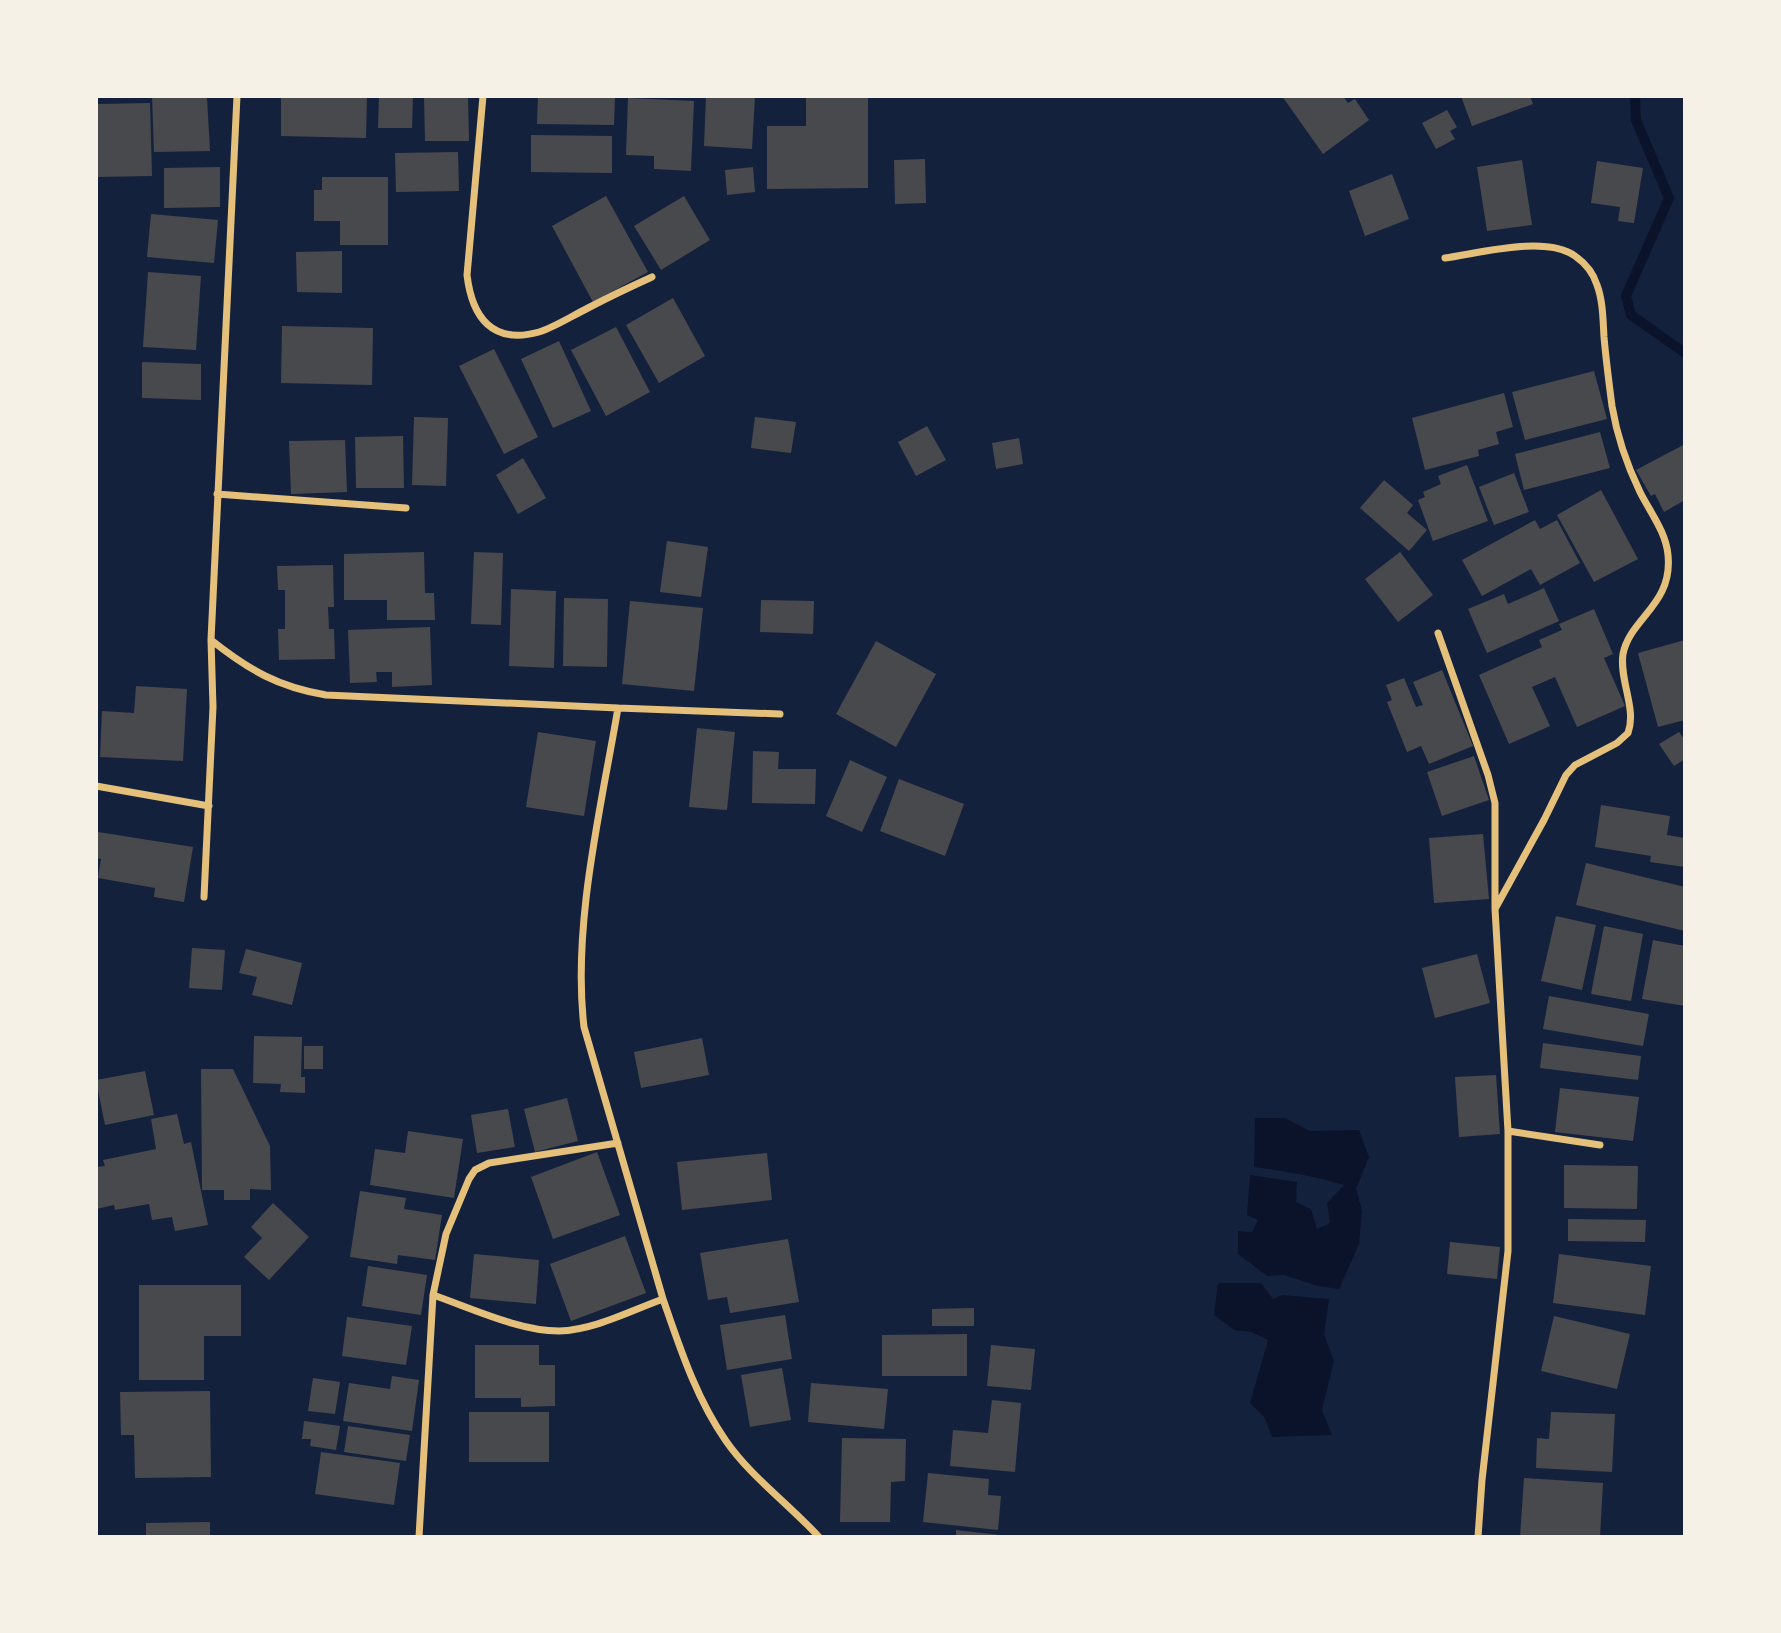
<svg xmlns="http://www.w3.org/2000/svg" width="1781" height="1633" font-family="Quicksand,sans-serif">
<style>
.water{fill:#0b132b}
.lines{fill:none;stroke-linecap:round;stroke-linejoin:round}
.stream{stroke:#0b132b;stroke-width:10}
.building{fill:#48494c}
.minor{stroke:#e5c07b;stroke-width:7}
</style>
<rect width="100%" height="100%" fill="#14213d"/>
<path class="water" d="M1255,1118H1285L1310,1131L1359,1130L1369,1157L1356,1189L1362,1211L1359,1244L1339,1289L1318,1286L1284,1275L1267,1276L1238,1254V1231L1252,1232L1258,1220L1247,1215L1250,1175L1297,1182L1296,1202L1311,1209L1317,1229L1330,1223L1327,1203L1344,1185C1314,1176 1285,1171 1254,1167Z
M1218,1283H1261L1273,1299L1282,1295L1329,1299L1324,1334L1334,1361L1322,1410L1332,1435L1272,1437L1264,1417L1250,1403L1268,1340L1251,1332L1234,1330L1214,1315Z"/>
<g class="lines">
<path class="stream" d="M1635,96L1636,120L1669,198L1626,296L1631,315L1685,353"/>
</g>
<path class="building" d="M152,96L207,98L210,151L154,152Z
M281,96H367L366,138L281,136Z
M379,96H413L412,128H378Z
M424,96H468L469,141H425Z
M538,96H615L614,125L537,124Z
M706,96H755L752,149L704,146Z
M806,96H868V188L767,189V126H806Z
M1282,96H1343L1348,103L1355,99L1369,120L1323,154Z
M1461,96H1530L1533,104L1472,126Z
M628,98L694,101L691,171L654,169V156L626,155Z
M150,103L152,176L96,177V104Z
M1447,110L1457,127L1450,131L1455,139L1436,149L1422,123Z
M531,135L612,136V173L531,172Z
M458,152L459,191L396,192L395,153Z
M925,159L926,203L895,204L894,160Z
M1522,160L1532,225L1487,231L1477,167Z
M1597,161L1643,168L1634,223L1618,221L1620,207L1591,203Z
M220,167V207L164,208V168Z
M753,167L755,192L727,195L725,170Z
M1392,174L1409,219L1365,236L1349,191Z
M322,177H388V245H340V221H314V190H322Z
M606,196L648,272L593,302L552,226Z
M684,196L710,240L661,270L634,226Z
M151,214L218,220L214,263L147,257Z
M342,251V293L297,292L296,252Z
M148,272L201,276L196,350L143,347Z
M673,298L705,356L659,383L626,325Z
M282,326L373,328L372,385L281,383Z
M616,327L650,392L606,416L571,350Z
M559,341L591,411L553,428L521,359Z
M494,349L538,437L504,454L459,366Z
M142,362L201,364V400L142,398Z
M1594,371L1607,419L1525,440L1512,392Z
M1504,393L1513,427L1496,432L1499,444L1478,450L1479,456L1425,470L1412,418Z
M414,417L448,418L446,486L412,485Z
M755,417L796,422L791,453L751,448Z
M927,426L946,460L916,476L898,442Z
M1600,432L1610,468L1524,490L1515,454Z
M403,436L404,488H356L355,437Z
M1019,438L1023,464L996,469L992,443Z
M345,440L347,492L291,494L289,441Z
M1685,444V500L1664,512L1655,494L1651,496L1636,470Z
M523,458L546,498L518,514L496,475Z
M1467,465L1488,521L1433,541L1418,500L1425,497L1423,492L1441,484L1438,476Z
M1514,473L1529,512L1494,525L1479,487Z
M1384,480L1413,505L1407,513L1427,530L1409,551L1360,508Z
M1601,490L1638,559L1594,582L1557,515Z
M1535,520L1540,529L1557,520L1580,563L1540,585L1531,569L1482,596L1462,560Z
M667,541L708,547L701,597L660,592Z
M424,552L425,593H434L435,620H387V600H344V554Z
M474,552L503,553L501,625L471,624Z
M1400,552L1433,595L1398,622L1365,579Z
M333,565L334,607H328L329,629H334L335,659L279,660L278,629H285V590H278L277,566Z
M1544,588L1559,621L1487,653L1468,609L1504,594L1508,604Z
M511,589L556,591L554,668L509,666Z
M564,598L608,599L607,667L563,666Z
M761,600L814,601L813,634L760,632Z
M630,601L703,608L694,691L622,684Z
M1594,609L1613,654L1604,658L1625,706L1577,727L1555,677L1532,687L1550,726L1509,744L1479,675L1542,647L1539,640L1562,630L1559,624Z
M430,627L432,685L392,687V672H376L377,682L350,683L348,630Z
M1685,640V720L1658,727L1638,653Z
M876,641L936,674L896,747L836,714Z
M1442,670L1473,746L1429,764L1421,746L1407,752L1387,702L1392,700L1386,685L1404,678L1416,707L1423,705L1413,682Z
M136,686L187,689L183,761L100,757L102,711L134,713Z
M697,728L735,732L727,810L689,807Z
M538,732L596,741L584,816L526,807Z
M1679,732L1685,740V759L1674,766L1659,744Z
M753,751L779,752L778,769H816L815,804L752,803Z
M1474,756L1489,800L1442,816L1427,772Z
M850,760L887,777L862,832L826,816Z
M899,779L964,804L945,856L880,831Z
M1601,805L1670,816L1667,835L1685,838V867L1650,862L1651,856L1595,847Z
M98,832L193,847L184,902L154,897L155,888L98,878L101,859L96,858Z
M1483,834L1489,899L1434,903L1429,838Z
M1586,863L1685,887V931L1576,905Z
M1556,916L1596,925L1582,990L1541,981Z
M1604,926L1643,934L1631,1001L1591,994Z
M1653,940L1685,946V1006L1642,999Z
M192,948L225,950L222,990L189,988Z
M246,949L302,963L292,1005L252,995L257,977L239,973Z
M1477,954L1490,1003L1435,1018L1422,968Z
M1549,996L1649,1014L1643,1046L1543,1029Z
M254,1036L302,1037L301,1077H305V1093L280,1092L281,1084L253,1083Z
M702,1038L709,1075L641,1088L634,1052Z
M1543,1043L1641,1056L1638,1080L1540,1068Z
M304,1046H323V1069H304Z
M201,1069H233L270,1146L271,1190L250,1189V1200H224V1190H202Z
M145,1071L154,1115L105,1125L96,1080Z
M1496,1075L1500,1134L1459,1137L1455,1077Z
M1560,1088L1639,1097L1633,1141L1555,1132Z
M567,1098L578,1141L535,1152L524,1109Z
M508,1109L515,1147L477,1153L471,1115Z
M177,1114L184,1144L191,1142L208,1225L175,1231L172,1217L152,1220L149,1204L115,1210L114,1205L96,1209V1167L105,1166L103,1160L156,1149L151,1119Z
M408,1131L463,1139L454,1198L370,1185L375,1149L405,1153Z
M597,1152L620,1215L553,1239L531,1177Z
M767,1153L772,1200L682,1210L677,1162Z
M1564,1165L1638,1166L1637,1209L1564,1208Z
M360,1191L406,1198L404,1209L442,1215L435,1260L398,1255L397,1264L350,1257Z
M273,1203L309,1237L269,1280L244,1257L262,1238L251,1227Z
M1568,1219L1646,1220L1645,1242L1568,1241Z
M625,1236L646,1293L571,1321L550,1264Z
M788,1239L799,1302L730,1313L727,1297L708,1300L700,1253Z
M1450,1242L1500,1247L1497,1279L1447,1274Z
M474,1254L539,1260L536,1304L470,1298Z
M1559,1254L1651,1266L1645,1315L1553,1303Z
M368,1266L427,1275L421,1315L362,1306Z
M139,1285H241V1336H204V1380H139Z
M974,1308V1326H932V1309Z
M785,1315L792,1359L727,1370L720,1325Z
M1554,1316L1630,1334L1617,1389L1541,1371Z
M347,1317L412,1326L406,1365L342,1356Z
M967,1334V1376H882V1335Z
M475,1345H539V1365H555V1406L521,1407V1398H475Z
M991,1345L1035,1349L1031,1390L987,1386Z
M782,1368L791,1420L750,1427L741,1375Z
M392,1376L419,1380L412,1431L343,1421L349,1383L390,1389Z
M313,1378L340,1382L335,1414L308,1411Z
M811,1383L888,1389L884,1429L808,1422Z
M210,1391L211,1477L135,1478L134,1435H121L120,1392Z
M992,1400L1021,1403L1015,1472L950,1466L953,1430L988,1433Z
M469,1412H549V1462H469Z
M1551,1412L1615,1414L1612,1472L1536,1468L1537,1438L1549,1439Z
M304,1421L340,1426L336,1450L310,1446L311,1439H302Z
M348,1426L410,1435L406,1461L344,1452Z
M842,1438L906,1439L905,1481L891,1482L890,1522H840Z
M321,1452L400,1463L394,1505L315,1494Z
M928,1473L989,1479L988,1495L1001,1496L998,1530L923,1522Z
M1524,1478L1603,1483L1600,1537H1520Z
M210,1522V1537H146V1523Z
M956,1530L1000,1535V1537H956Z"/>
<g class="lines">
<path class="minor" d="M237,96L211,640C249,670 278,687 326,695L618,708C601,808 572,926 584,1027L663,1299
M483,96L467,275C472,317 492,345 539,332C555,327 572,316 588,308C609,297 630,287 652,277
M1445,258C1480,253 1546,235 1575,256C1585,263 1593,272 1597,285C1603,301 1603,320 1604,337C1606,360 1609,383 1612,406C1617,436 1627,465 1640,492C1650,512 1666,532 1668,555C1673,605 1630,618 1623,654C1619,680 1637,709 1628,733L1617,743L1575,765L1566,775L1544,820L1495,909L1508,1131V1251L1482,1480L1478,1537
M217,494L406,508
M1438,633L1488,775L1495,803V908
M618,708L780,714
M96,786L209,806
M204,897L213,707L211,640
M1508,1131L1600,1145
M433,1295C471,1308 519,1331 559,1331C594,1330 630,1311 663,1299C680,1348 696,1398 726,1441C751,1477 789,1504 819,1537
M419,1537L433,1295L446,1234L469,1179L475,1170L489,1163L618,1143"/>
</g>
<rect width="1781" height="1633" fill="none" stroke="#f6f1e7" stroke-width="196"/>
</svg>
